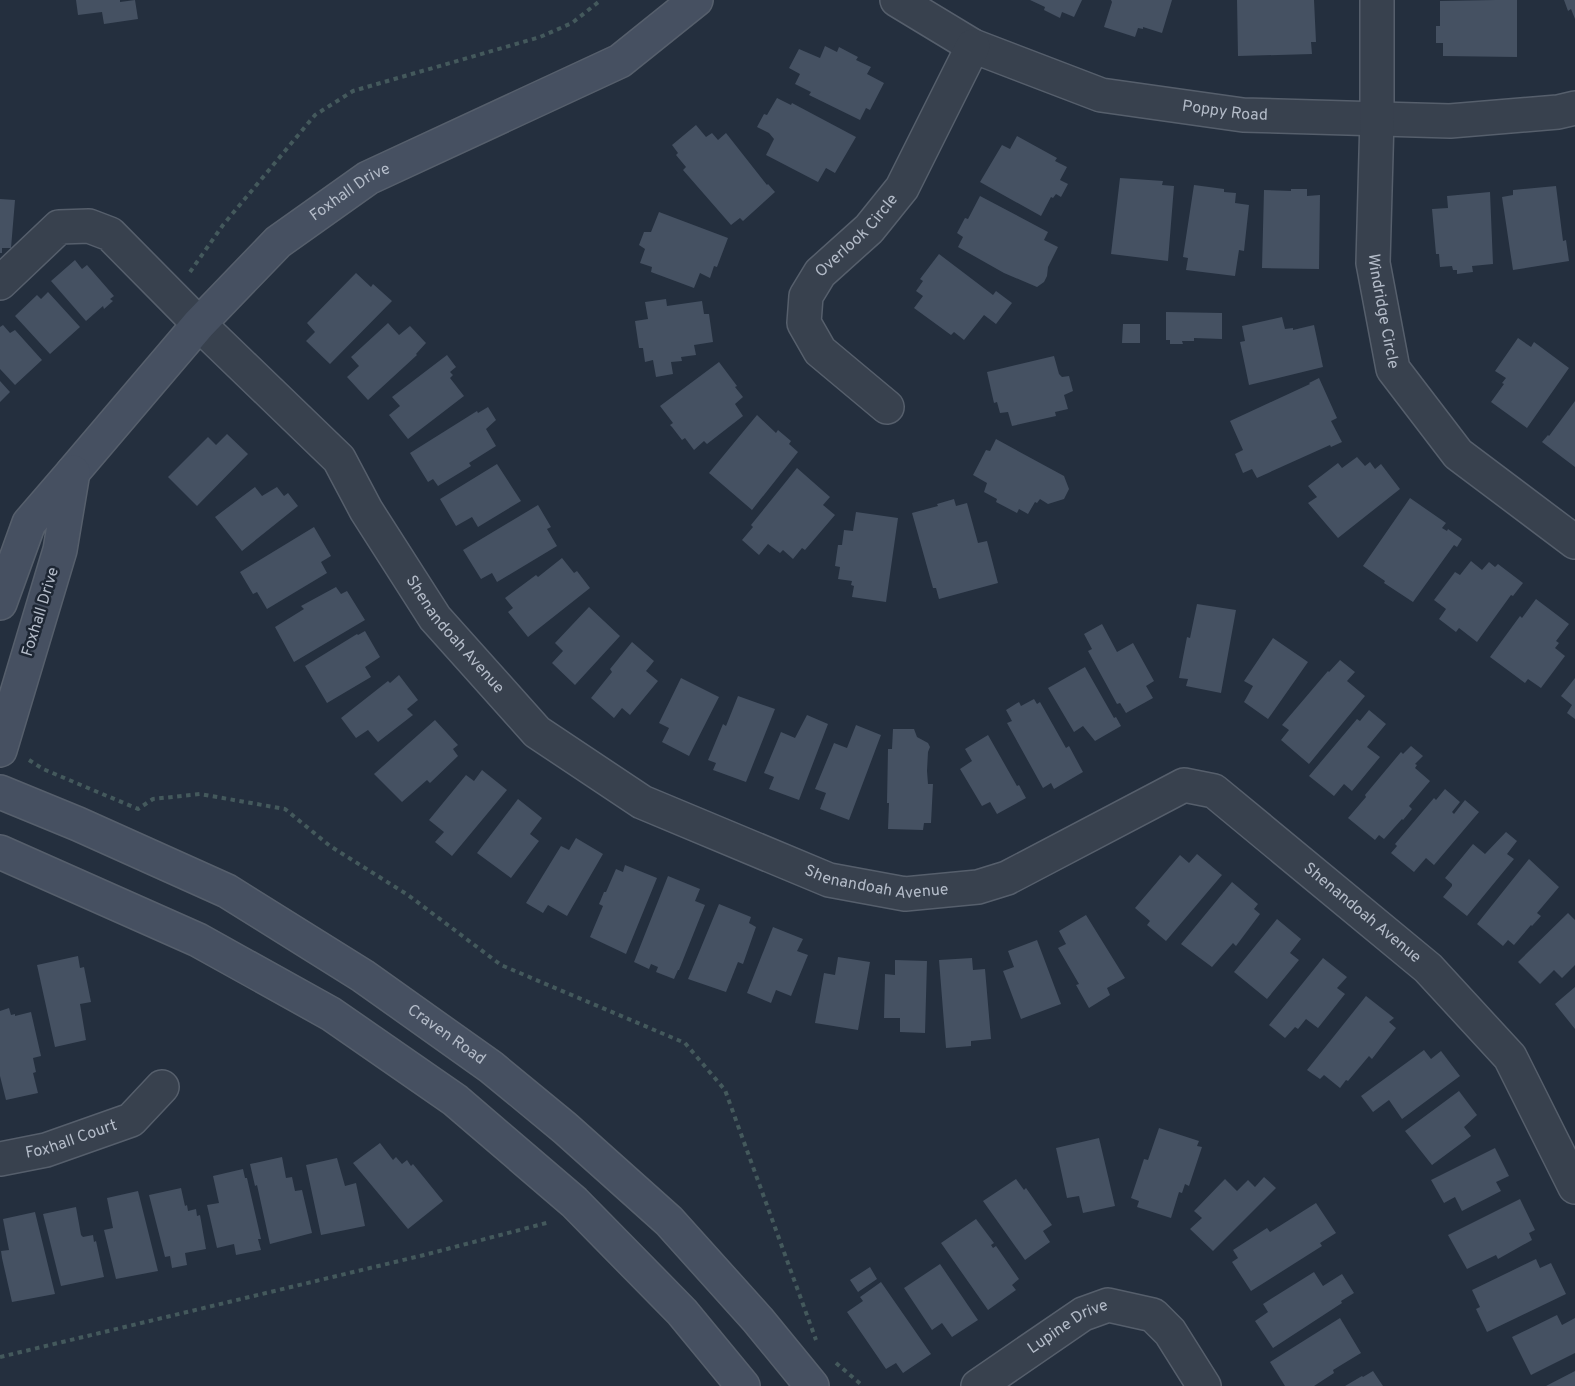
<svg xmlns="http://www.w3.org/2000/svg" width="1575" height="1386" font-family="Overpass,sans-serif">
<style>
.building{fill:#455162}
.lines{fill:none;stroke-linecap:round;stroke-linejoin:round}
.street-casing{stroke:#565f6c;stroke-width:36}
.secondary-casing{stroke:#565f6c;stroke-width:36}
.path{stroke:#44595c;stroke-width:4;stroke-dasharray:4.5 4.5;stroke-linecap:butt}
.street{stroke:#38414e;stroke-width:33}
.secondary{stroke:#465061;stroke-width:33}
.labels{text-anchor:middle;dominant-baseline:central;stroke-width:5;stroke-linejoin:round;paint-order:stroke}
.street-label{font-size:16px;fill:#b4bcc9;stroke:#1d2633}
</style>
<rect width="100%" height="100%" fill="#242f3e"/>
<path class="building" d="M76,0H120V2L135,0L138,19L104,24L102,12L78,15Z
M1030,0H1082L1074,17L1062,12L1060,18L1044,10L1045,7Z
M1111,0H1172L1162,33L1143,27V29L1138,28L1135,37L1104,27L1112,2Z
M1237,0H1314L1316,42H1311L1312,54L1238,56Z
M1495,0H1517V57L1443,56V43H1436V26H1440V1Z
M1564,0H1575V19L1571,9L1568,11Z
M825,46L837,52L839,47L858,57L856,60L871,67L867,74L884,83L870,110L866,108L860,120L809,95L811,92L795,84L800,74L789,68L799,49L820,58Z
M777,98L791,105L792,103L856,137L835,173L826,168L818,182L766,155L774,139L769,133L757,127L764,114L767,115Z
M696,125L706,137L712,133L718,140L726,133L767,185L768,184L775,192L743,221L740,218L731,225L683,170L686,167L676,155L678,153L672,145Z
M1017,136L1057,158L1055,161L1067,167L1060,180L1068,184L1061,197L1056,194L1053,198L1051,197L1041,216L980,182L1002,145L1010,149Z
M1120,178L1163,181L1162,185L1174,186L1168,261L1111,254Z
M1194,185L1224,189V192L1236,193L1235,203L1249,205L1244,251L1239,250L1235,276L1186,270L1188,258L1183,257Z
M1556,186L1563,241L1566,240L1569,261L1513,270L1502,197L1513,195V190Z
M1291,189H1307V196L1320,195L1319,269L1262,268L1264,190L1291,191Z
M1490,192L1493,264L1472,266L1473,272L1457,274V270H1453L1452,266L1440,267L1439,254H1436L1432,209L1448,208L1447,196Z
M980,196L1048,232L1044,240L1058,247L1048,267L1047,276L1044,282L1037,287L1004,273L958,247L963,237L957,233L965,218L968,219Z
M0,199L15,200L11,248H2V253H0Z
M659,212L728,238L717,267L714,266L710,278L700,273L694,288L651,272L652,267L640,263L645,249L639,245L644,232H651Z
M939,254L993,295L996,291L1012,303L996,324L984,315L964,340L954,332L951,335L914,308L923,296L916,291L923,281L920,279Z
M75,260L82,269L87,265L114,296L110,299L113,301L104,309L103,306L86,321L51,281Z
M356,273L371,287L373,284L392,301L330,364L306,341L315,332L307,323Z
M48,292L80,327L50,354L15,316L37,295L41,299Z
M666,299L667,306L702,301L704,314H709L713,342L694,345L696,355L681,357L682,361L671,362L673,374L656,377L653,360L645,362L643,348H639L635,321L648,319L645,302Z
M1166,312L1222,313V339L1194,338V341H1182L1183,344H1170V340H1166Z
M1282,317L1285,329L1293,328V330L1314,325L1323,367L1249,385L1240,342L1245,341L1242,326Z
M388,323L399,335L410,326L426,343L416,354L417,355L368,400L347,377L359,366L351,357Z
M1123,324H1140V343H1122Z
M3,325L10,333L15,330L42,360L15,385L0,369V327Z
M1518,338L1531,347L1534,342L1569,368L1527,428L1491,402L1504,384L1502,383L1506,378L1495,371Z
M447,355L456,367L450,372L453,375L450,378L464,396L408,439L389,415L400,406L392,397Z
M1054,356L1059,374L1062,377L1069,376L1073,391L1064,395L1068,409L1055,412L1056,416L1012,426L1008,412L1000,413L997,402L994,403L987,372Z
M719,362L737,386L735,387L743,397L735,404L743,416L707,444L704,441L694,450L685,438L682,440L672,427L670,425L673,423L660,406Z
M1319,378L1337,418L1331,421L1342,442L1331,447L1330,445L1257,478L1252,469L1243,473L1235,454L1243,450L1230,421L1310,384L1309,383Z
M0,381L10,392L0,402Z
M1575,401V467L1542,442L1548,435L1549,436Z
M488,407L496,420L486,429L496,446L469,463L471,466L438,486L433,479L428,482L410,453L477,411L478,413Z
M757,415L776,433L778,430L791,441L789,444L798,452L752,510L709,473Z
M227,434L248,454L197,506L168,477L208,437L216,445Z
M996,439L1064,476L1069,489L1064,499L1048,504L1040,499L1037,503L1035,502L1028,514L1019,509L1017,513L996,502L997,499L984,492L987,483L973,475L986,450L990,451Z
M1357,457L1365,466L1370,462L1375,469L1381,464L1400,489L1338,538L1308,503L1317,497L1308,486L1338,463L1342,468Z
M497,464L521,501L478,527L472,517L456,526L440,499Z
M797,468L830,497L823,505L835,515L805,550L802,548L793,559L783,550L780,553L768,544L759,555L742,540L753,527L751,525Z
M255,487L262,496L277,487L284,496L288,493L298,506L242,551L215,517Z
M1410,498L1446,523L1442,528L1447,531L1448,529L1462,539L1457,547L1454,545L1413,602L1384,583L1385,581L1363,566Z
M954,499L956,506L967,503L978,543L987,541L998,583L939,599L936,588H933L912,513L938,506L937,504Z
M538,505L551,527L547,529L557,546L497,582L492,573L481,579L463,550Z
M856,512L898,518L886,602L852,597L854,586L851,585L852,581L838,579L840,567L835,566L838,545H842L844,530L853,531Z
M314,527L331,556L321,562L327,573L267,609L257,592L253,594L240,572Z
M562,558L574,573L577,571L590,588L528,637L508,612L513,608L505,598L536,575L538,577Z
M1471,561L1482,570L1489,562L1495,567L1498,564L1523,583L1513,596L1511,595L1477,642L1459,628L1456,632L1439,619L1446,609L1434,600L1455,572L1460,575Z
M336,587L341,594L347,591L365,620L294,662L275,627L304,609L301,606Z
M1536,599L1569,624L1556,641L1559,643L1555,648L1565,656L1541,688L1528,679L1525,683L1490,657L1520,616L1522,618Z
M1197,604L1236,610L1221,693L1186,686L1188,679L1179,678L1187,637L1190,638Z
M589,607L620,636L575,685L552,663L563,651L555,643Z
M1102,624L1117,652L1133,643L1154,681L1146,686L1153,698L1126,713L1120,703L1117,704L1088,651L1092,649L1084,634Z
M365,631L380,657L365,667L371,677L327,703L305,666L357,634L358,635Z
M1273,638L1308,662L1268,719L1244,702L1253,686L1244,681Z
M632,642L654,661L646,671L658,681L630,715L622,708L614,718L591,698L612,672L610,669Z
M1340,660L1355,672L1347,681L1365,696L1309,764L1281,740L1289,730L1282,725L1328,671L1329,672Z
M1085,667L1114,718L1116,717L1121,726L1095,741L1083,726L1074,732L1048,688Z
M399,675L418,700L407,709L413,715L378,742L368,730L356,738L341,718L388,681L390,683Z
M681,678L719,697L689,756L662,742L669,728L659,723Z
M1575,678V719L1567,713L1572,705L1561,696Z
M738,696L775,709L746,782L713,770L716,763L708,760L723,724L726,726Z
M1034,699L1037,704L1040,702L1066,748L1069,746L1083,772L1054,789L1051,783L1043,788L1007,723L1012,721L1006,710L1019,702L1021,706Z
M1369,710L1386,724L1367,747L1380,757L1352,791L1344,784L1334,796L1309,776L1357,719L1360,721Z
M807,715L828,724L799,800L769,789L774,777L764,773L781,732L795,738Z
M435,720L458,745L453,749L458,756L430,783L427,780L402,802L374,774Z
M856,725L881,735L849,820L820,809L826,793L815,789L834,743L847,748Z
M893,729H914L917,737L928,743L930,747L928,752L927,771L928,784H933L931,823H924L923,830L888,829L889,803H887L888,749H892Z
M988,735L1017,786L1019,785L1026,798L997,814L990,802L982,806L960,769L972,761L965,749Z
M1411,746L1423,756L1415,764L1417,765L1415,768L1430,781L1409,806L1412,809L1403,820L1402,819L1384,839L1379,835L1375,840L1348,818L1366,797L1365,795L1401,752L1403,754Z
M482,770L507,790L452,856L435,842L444,832L429,820L466,775L474,781Z
M1445,789L1460,802L1452,812L1454,814L1465,800L1479,812L1434,865L1426,858L1414,872L1391,853L1397,846L1395,844L1434,798L1436,800Z
M518,799L542,818L530,834L539,841L511,878L477,853Z
M1506,832L1517,841L1507,854L1514,859L1467,916L1443,897L1452,886V884L1445,878L1473,844L1485,854Z
M576,838L603,854L567,916L548,905L543,913L526,903L561,846L569,850Z
M1197,854L1222,875L1166,941L1147,925L1150,921L1135,908L1180,855L1189,863Z
M1529,859L1559,887L1537,913L1541,916L1532,926L1531,925L1514,945L1508,940L1503,946L1477,924Z
M625,865L657,878L626,954L590,937L603,906L599,904L604,892H606L616,869L623,872Z
M668,876L700,889L695,901L705,905L679,970H678L674,979L656,972L658,967L651,964L649,969L634,962Z
M1232,882L1258,904L1254,909L1260,914L1236,946L1233,943L1212,967L1181,944Z
M719,904L751,917L749,923L756,927L743,964L738,962L726,992L688,979Z
M1568,913L1575,920V965L1562,978L1554,970L1540,984L1518,962Z
M1086,915L1125,978L1107,988L1110,995L1089,1008L1076,985L1079,984L1058,948L1066,944L1059,931Z
M1277,919L1301,939L1290,953L1299,960L1267,999L1234,972Z
M773,927L803,939L797,951L808,955L791,996L776,990L771,1003L747,993Z
M1037,940L1061,1004L1021,1019L1003,971L1014,967L1008,951Z
M78,956L80,968L84,967L91,1002L80,1004L86,1040L55,1047L37,965Z
M838,957L870,962L858,1030L815,1023L824,973L835,975Z
M972,958L973,970L985,969L991,1039L971,1041V1046L946,1048L939,960Z
M1323,958L1347,977L1337,988L1345,994L1318,1028L1306,1019L1298,1029L1295,1027L1285,1038L1269,1025Z
M895,960L927,961L925,1033L900,1032V1018H884L885,974L895,975Z
M1575,987V1029L1555,1004Z
M1366,996L1394,1018L1389,1022L1396,1028L1372,1059L1369,1056L1348,1081L1346,1080L1340,1088L1324,1075L1320,1079L1307,1070Z
M9,1008L11,1015L15,1014V1016L31,1012L41,1056L33,1058L36,1072L33,1073L38,1093L6,1100L0,1076V1011Z
M1424,1050L1431,1059L1441,1051L1460,1076L1402,1119L1389,1100L1373,1112L1361,1096Z
M1459,1091L1477,1115L1464,1127L1471,1136L1432,1165L1405,1131Z
M1159,1128L1199,1141L1197,1146L1202,1147L1189,1186L1185,1184L1182,1193L1179,1192L1171,1218L1137,1207L1139,1201L1131,1198L1144,1159L1148,1160Z
M1099,1138L1115,1206L1083,1213L1079,1196L1067,1198L1056,1148Z
M380,1143L393,1160L396,1157L402,1164L407,1160L411,1166L413,1164L443,1201L408,1229L353,1163Z
M1495,1148L1509,1176L1496,1182L1501,1191L1462,1211L1455,1197L1444,1203L1431,1180Z
M282,1157L286,1178L292,1177L295,1191L302,1190L312,1233L270,1244L257,1185L255,1186L250,1164Z
M337,1158L345,1186L356,1183L365,1226L321,1235L306,1165Z
M243,1169L245,1178H247L261,1239H258L261,1250L236,1255L234,1244L217,1248L207,1205L219,1203L213,1176Z
M1264,1177L1276,1188L1213,1251L1190,1229L1202,1218L1194,1211L1225,1179L1237,1191L1248,1180L1255,1187Z
M1016,1179L1024,1190L1026,1188L1052,1225L1043,1231L1050,1242L1025,1260L983,1201Z
M181,1188L185,1206L187,1205L188,1211L196,1209L197,1216L200,1215L206,1249L185,1253L187,1265L172,1268L170,1256L165,1257L149,1195Z
M138,1191L158,1271L116,1279L104,1230L113,1228L107,1198Z
M1520,1199L1535,1230L1529,1233L1532,1240L1498,1259L1496,1255L1467,1269L1448,1235Z
M1316,1203L1336,1233L1320,1243L1322,1246L1251,1291L1232,1262L1238,1258L1233,1250L1267,1228L1270,1232Z
M76,1207L81,1235L83,1237L93,1235L94,1242L96,1241L104,1277L61,1286L43,1214Z
M35,1212L55,1294L12,1302L2,1258L1,1251L9,1250L3,1219Z
M976,1219L994,1243L991,1245L993,1248L996,1246L1019,1279L1012,1285L1016,1290L988,1310L941,1243Z
M1536,1259L1540,1268L1551,1263L1566,1294L1487,1332L1476,1309L1480,1307L1472,1290Z
M940,1264L978,1320L952,1337L942,1323L932,1330L904,1288Z
M870,1267L877,1279L858,1292L850,1280Z
M1314,1272L1323,1286L1342,1274L1354,1293L1341,1301L1342,1303L1273,1348L1255,1321L1268,1312L1263,1304Z
M881,1282L931,1354L903,1373L896,1363L886,1369L847,1312L863,1301L860,1297Z
M1557,1315L1562,1325L1575,1318V1353L1531,1375L1512,1337Z
M1340,1318L1361,1353L1333,1370L1334,1373L1314,1386H1285L1270,1362Z
M1373,1371L1383,1386H1345L1362,1376L1363,1377Z
M1575,1371V1386H1546Z"/>
<g class="lines">
<g class="street-casing">
<g id="street">
<path id="s1" d="M897,0L973,46L1101,95L1243,115L1450,121L1558,112L1575,108"/>
<path id="s2" d="M1377,0V118L1373,263L1393,369L1458,454L1575,542"/>
<path id="s3" d="M0,283L59,227L89,226L110,234L199,324L339,459L366,510L435,618L537,732L642,802L829,880L905,894L978,887L1007,878L1184,785L1214,791L1428,968L1510,1057L1575,1187"/>
<path id="s4" d="M887,407L820,351L804,323L806,296L820,273L869,229L902,188L973,46"/>
<path id="s5" d="M0,1159L46,1150L131,1120L162,1087"/>
<path id="s6" d="M978,1386L1083,1314L1108,1305L1153,1315L1170,1332L1204,1386"/>
</g>
</g>
<g class="secondary-casing">
<g id="secondary">
<path id="s7" d="M73,472L199,324L278,242L368,178L620,61L696,0"/>
<path d="M0,603L29,523L73,472L60,550L0,750"/>
<path id="s8" d="M0,792L78,824L227,891L363,976L491,1067L565,1128L669,1221L758,1320L812,1386"/>
<path d="M0,852L198,940L331,1014L455,1100L574,1202L682,1312L743,1386"/>
</g>
</g>
<path class="path" d="M190,272L223,225L315,115L353,91L540,37L572,23L601,0
M29,760L43,769L138,809L153,799L200,794L285,809L330,846L408,895L501,965L685,1043L725,1090L816,1340
M0,1357L424,1255L550,1222
M836,1363L863,1386"/>
<use href="#street" class="street"/>
<use href="#secondary" class="secondary"/>
</g>
<g class="labels">
<g class="street-label">
<text stroke="none"><textPath href="#s1" startOffset="351">Poppy Road</textPath></text>
<text stroke="none"><textPath href="#s7" startOffset="396">Foxhall Drive</textPath></text>
<text stroke="none"><textPath href="#s4" startOffset="226">Overlook Circle</textPath></text>
<text stroke="none"><textPath href="#s2" startOffset="312">Windridge Circle</textPath></text>
<text transform="translate(41 612) rotate(-73)">Foxhall Drive</text>
<text stroke="none"><textPath href="#s3" startOffset="666">Shenandoah Avenue</textPath></text>
<text stroke="none"><textPath href="#s3" startOffset="1170">Shenandoah Avenue</textPath></text>
<text stroke="none"><textPath href="#s3" startOffset="1726">Shenandoah Avenue</textPath></text>
<text stroke="none"><textPath href="#s8" startOffset="510">Craven Road</textPath></text>
<text stroke="none"><textPath href="#s5" startOffset="74">Foxhall Court</textPath></text>
<text stroke="none"><textPath href="#s6" startOffset="108">Lupine Drive</textPath></text>
</g>
</g>
</svg>
